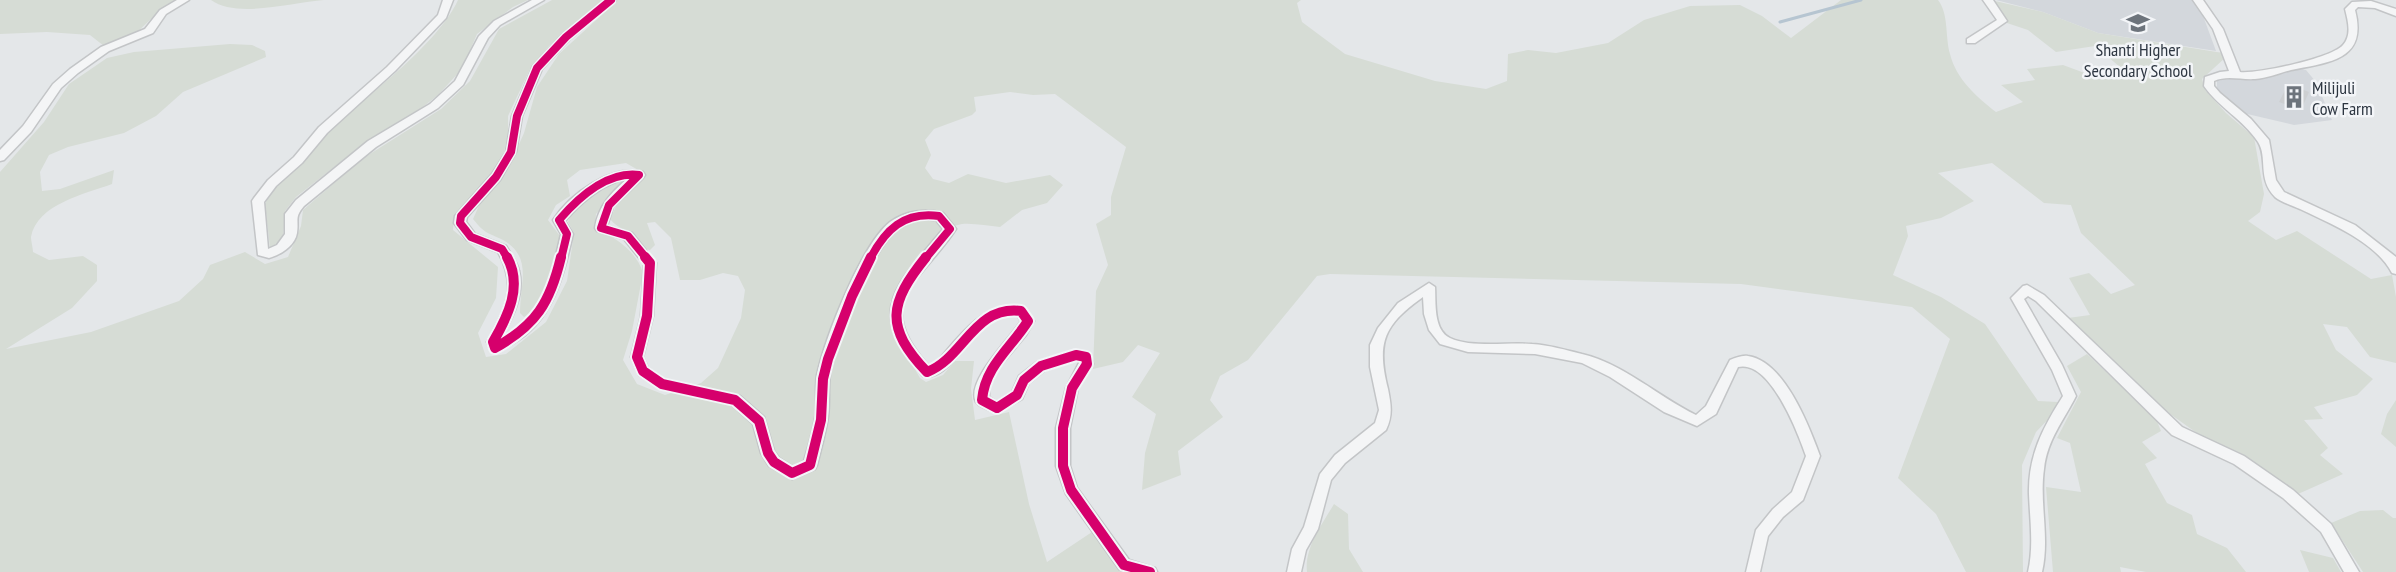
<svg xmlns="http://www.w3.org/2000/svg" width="2396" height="572" font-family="'PT Sans Narrow',sans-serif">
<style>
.built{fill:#d3d7dc}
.green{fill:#d6dcd5}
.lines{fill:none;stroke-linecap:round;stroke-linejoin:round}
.stream{stroke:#b6c5d1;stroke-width:3}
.building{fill:#cdcfd1}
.street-casing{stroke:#c3c5c7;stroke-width:3}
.street{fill:#f4f5f6;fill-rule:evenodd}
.cycleway-far1-casing{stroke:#f3f5f8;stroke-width:11}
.cycleway-casing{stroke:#f3f5f8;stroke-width:14}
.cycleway-far1{stroke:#d6006c;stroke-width:8}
.cycleway{stroke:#d6006c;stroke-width:10}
.labels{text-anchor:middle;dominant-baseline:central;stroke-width:5;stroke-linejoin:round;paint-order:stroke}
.poi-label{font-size:18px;fill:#2d3641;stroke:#f3f5f8}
</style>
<rect width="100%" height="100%" fill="#e4e7e9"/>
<path class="built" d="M1996,0H2192L2202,13L2216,51L2098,33L2043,12Z
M2298,68L2306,70L2316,82L2332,120L2294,125L2243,113L2217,90V81L2227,78H2265Z"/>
<path class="green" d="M0,0H178L166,5L135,34L104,46L90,35L47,32L0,34Z
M211,0H324C293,2 237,19 211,0Z
M458,0H528L513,7L477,34L462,69L438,95L410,117L357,149L296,197L285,211L283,241L272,249L270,248L265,204L271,192C292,171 311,148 332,128C368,95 438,44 458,0Z
M552,0H604L549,46L530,69L508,116V134L504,152L494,173L454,217L453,230L498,267L496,298L478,333L486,357L506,354L546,322L567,281L574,233L568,222L572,211L582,203L623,177L627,179L596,214L595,229C615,236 637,252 643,273L632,331L623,360L637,384L665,395L701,383L718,368L741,318L745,290L738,276L723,273L700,280H680L671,238L655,222L647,223L655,245L650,250C643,249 644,246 639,241C630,231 618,229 610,219L619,200L645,174L626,163L580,170L567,180L570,196L556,205L548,220L560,236L555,266L533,313L524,317L520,313C520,283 533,257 503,240C487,232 486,235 473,219L482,199L509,167L524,133L537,87L559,54L618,0H1301L1297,3L1302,22L1345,54L1435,81L1486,89L1507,81L1508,54L1528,50L1556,53L1608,43L1644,20L1690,6L1740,5L1762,16L1791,38L1841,0H1938C1949,14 1945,37 1950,54C1956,79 1977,97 1996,112L2023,102L2001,85L2035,80L2027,69L2063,65L2090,75L2120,67L2095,46L2056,52L2028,30L1998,20L1995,1L2043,12L2098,33L2223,53L2226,57L2202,79L2206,91L2226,113L2254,137L2264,194L2260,212L2248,221L2276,240L2297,231L2371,279L2392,275L2396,297V363L2370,357L2347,327L2323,324L2336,350L2373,379L2357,395L2314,407L2323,419L2304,420L2328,448L2320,455L2343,474L2298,494L2245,456L2201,436L2166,411L2068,318L2090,315L2069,278L2089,273L2111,294L2135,285L2081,233L2071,205L2044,203L1992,163L1938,173L1974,201L1941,218L1906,226L1908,236L1893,275L1941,297L1985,324L2038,401L2058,402L2056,411L2036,432L2022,465L2023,572H1966L1936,514L1898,478L1950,339L1912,307L1741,284L1330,274L1317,276L1248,360L1220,376L1210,400L1223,417L1178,451L1181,475L1142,490L1145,453L1156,414L1132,397L1160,353L1138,345L1123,362L1093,369L1096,291L1108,265L1096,224L1111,215V197L1126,147L1055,94L1033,95L1010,92L974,97L976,111L972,115L934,129L925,140L931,155L925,168L933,179L949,183L968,174L1006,183L1050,175L1063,185L1047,203L1022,210L1000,227C988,226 974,223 962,224C930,229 907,276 890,302L895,334L920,378L926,382L943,375L955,361H974L971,389L975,420L1009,412L1029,504L1047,562L1092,532L1122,572H0V172L44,122L69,84L107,58L134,52L230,44L252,45L265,51L266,57L183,92L156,116L124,133L68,147L49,155L40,172L42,191L60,189L114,170L112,184C85,194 37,204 31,237C31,241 33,248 33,252L49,260L83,256L97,265V281L72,308L6,349L91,332L179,301L203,279L210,265L245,252L265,264L288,257L301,226L303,210L362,159L441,109L470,81L499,29Z
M2087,354L2156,419L2161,431L2142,442L2157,458L2145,464L2167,503L2192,515L2197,534L2227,548L2246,572H2146L2120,567L2121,572H2053L2046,487L2081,492L2070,443L2057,438L2081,392L2067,366Z
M2396,400V447L2381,434L2387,414Z
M1334,504L1348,514L1349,549L1363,572H1307C1304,548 1323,523 1334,504Z
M2383,510L2393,518H2396V572H2363L2331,523L2360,511Z
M2300,550L2333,558L2341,572H2309Z"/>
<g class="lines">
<path class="stream" d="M1780,22L1861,0"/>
</g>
<path class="building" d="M2288,84L2309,92L2301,110L2279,102Z"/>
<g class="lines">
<g class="street-casing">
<path id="street" d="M177,0H189L166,14L153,33L109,51L78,73L61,88L31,132L4,160L0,161V150L23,126L53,84L70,69L101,47L145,29L160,10Z
M443,0H453L446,18L395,71L327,133L302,163L276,186L264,202L268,249L277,245L285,234V214L296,200L368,141L430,104L455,81L479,36L494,21L532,0H544L500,25L488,38L463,85L438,108L376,147L304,206C294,218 299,219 297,233C295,246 280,255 269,258L258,255L252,201L254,198L268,180L294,157L319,127L387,67L438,15Z
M605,0H616L570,39L542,69L522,116L516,152L500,180L467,217L466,222L475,234L506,246C511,254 517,262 519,271C525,294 512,319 501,338C544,314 551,278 561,234L553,220C570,194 611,164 643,172L645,175L643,178L613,207L607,226L632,233L656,263L653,316L643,357L648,368L665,380L740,396L764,417L774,451L779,458L793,467L804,461C809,445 814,429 816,412C817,400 815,387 817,375C825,338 861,245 890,222C905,211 926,208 943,213L956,229C923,280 869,302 929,366L936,363C958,338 986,296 1025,308L1034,321L1026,335L996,371L989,388V397L997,402L1012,392L1019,376L1037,362L1076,350L1090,354L1093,364L1078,388L1070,428V466L1077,488L1129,560L1155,568L1157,572H1127L1119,569L1066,494L1056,466V428L1066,388L1080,361L1076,360L1045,370L1029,383L1022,399L997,413C991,411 979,407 976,402C965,381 1011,338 1021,321L1017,315C976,310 952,385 923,376C862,310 898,284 943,229L936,220C921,218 908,219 897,229C869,255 838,337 830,374C828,388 830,402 828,416C826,432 821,449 817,465L815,469L792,479L769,466L761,453L753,424L731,404L662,389L639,375L631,357L641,316L644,264L624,239L597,231L595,228C598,206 612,192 628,178C604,183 581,202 565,221L573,234C563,277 553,321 512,344C505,348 499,354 491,351L487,342C505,309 518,287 498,252L467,240L454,223L455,216L492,174L506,152L512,116L533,66L562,35Z
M1983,0H1993L2007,21L1975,43H1967V39L1997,20Z
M2193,0H2203L2223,29L2240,72C2258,74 2332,58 2343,45C2352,35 2348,21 2345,9L2352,2L2371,1L2396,9V16L2375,8L2358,7L2355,10C2368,60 2330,62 2291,70C2279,73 2268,78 2255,79C2241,80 2227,75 2214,81V86L2220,93L2251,119L2269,140L2276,180L2284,192L2355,225L2396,257V274L2392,273C2376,242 2331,224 2300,209C2293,206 2281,202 2275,197C2257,179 2268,157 2258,142C2243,119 2219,108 2204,86L2205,77L2220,72L2229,71L2213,29Z
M1429,283L1435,287C1436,302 1433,330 1450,338C1471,348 1508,342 1532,344C1549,345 1566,350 1582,354C1622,363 1659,397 1696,415L1706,406L1730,360C1735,358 1742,355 1748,356C1784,361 1809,426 1820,456L1803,500L1783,517L1768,536L1760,572H1746L1756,530L1773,509L1792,492L1806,456C1798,433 1770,359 1738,367L1716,414L1697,426L1664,412L1610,377L1582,363L1535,354L1468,352L1440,344L1429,330L1424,314L1423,297C1384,325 1376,342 1388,389C1391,405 1393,415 1386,430L1345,463L1331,480L1318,529L1306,550L1301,572H1287L1292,549L1304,527L1320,474L1335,455L1375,423L1379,410L1370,367V345L1378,328L1398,303Z
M2027,285L2044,295L2182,427L2244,456L2293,490L2331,524L2359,572H2344L2321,532L2283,498L2234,464L2172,435L2036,301L2028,296L2024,299L2062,365L2076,396C2064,420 2047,440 2044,469C2039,503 2050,537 2042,572H2028C2034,546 2030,521 2029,494C2028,456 2043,427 2063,396L2052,370L2011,298L2023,286Z"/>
</g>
<use href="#street" class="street"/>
<g class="cycleway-far1-casing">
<path id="cycleway-far1" d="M508,259L502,249L471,237L460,223L461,216L496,177L511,152L517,116L537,68L566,37L611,0
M561,259L567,234L559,220C578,198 608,171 639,175L609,205L601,228L628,236L647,259
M870,259C885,230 904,211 939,216L950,229L925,259"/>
</g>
<g class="cycleway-casing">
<path id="cycleway" d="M507,257C523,286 508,316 493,342L495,348C536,325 550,303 561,257
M645,257L650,263L647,316L637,357L643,371L662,384L735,400L759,421L768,453L774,462L792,473L810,465L821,420L823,379L828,359L852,296L871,257
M926,257C889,303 884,327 927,372C964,358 974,305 1021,311L1028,321C1011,348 985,366 982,400L997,408L1017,395L1024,380L1041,366L1076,355L1086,357L1087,364L1072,388L1063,428V466L1071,490L1124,565L1150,572"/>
</g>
<use href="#cycleway-far1" class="cycleway-far1"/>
<use href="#cycleway" class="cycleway"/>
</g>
<defs>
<g id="school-bare" transform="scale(1.8)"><path d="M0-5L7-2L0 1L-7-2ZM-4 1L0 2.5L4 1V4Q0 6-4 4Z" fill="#6d747c" stroke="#f3f5f8" stroke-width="2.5" paint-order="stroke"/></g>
<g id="building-bare" transform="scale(1.8)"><path d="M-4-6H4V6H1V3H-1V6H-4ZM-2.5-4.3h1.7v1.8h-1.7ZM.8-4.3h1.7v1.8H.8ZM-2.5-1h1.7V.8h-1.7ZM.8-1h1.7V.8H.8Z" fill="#6d747c" stroke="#f3f5f8" stroke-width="2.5" paint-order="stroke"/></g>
</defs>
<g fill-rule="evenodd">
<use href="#school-bare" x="2138" y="23"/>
<use href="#building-bare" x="2294" y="97"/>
</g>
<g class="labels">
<g class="poi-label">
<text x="2138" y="49">Shanti Higher<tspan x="2138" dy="21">Secondary School</tspan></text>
<text x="2312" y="87" text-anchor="start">Milijuli<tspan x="2312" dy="21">Cow Farm</tspan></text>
</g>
</g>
</svg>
